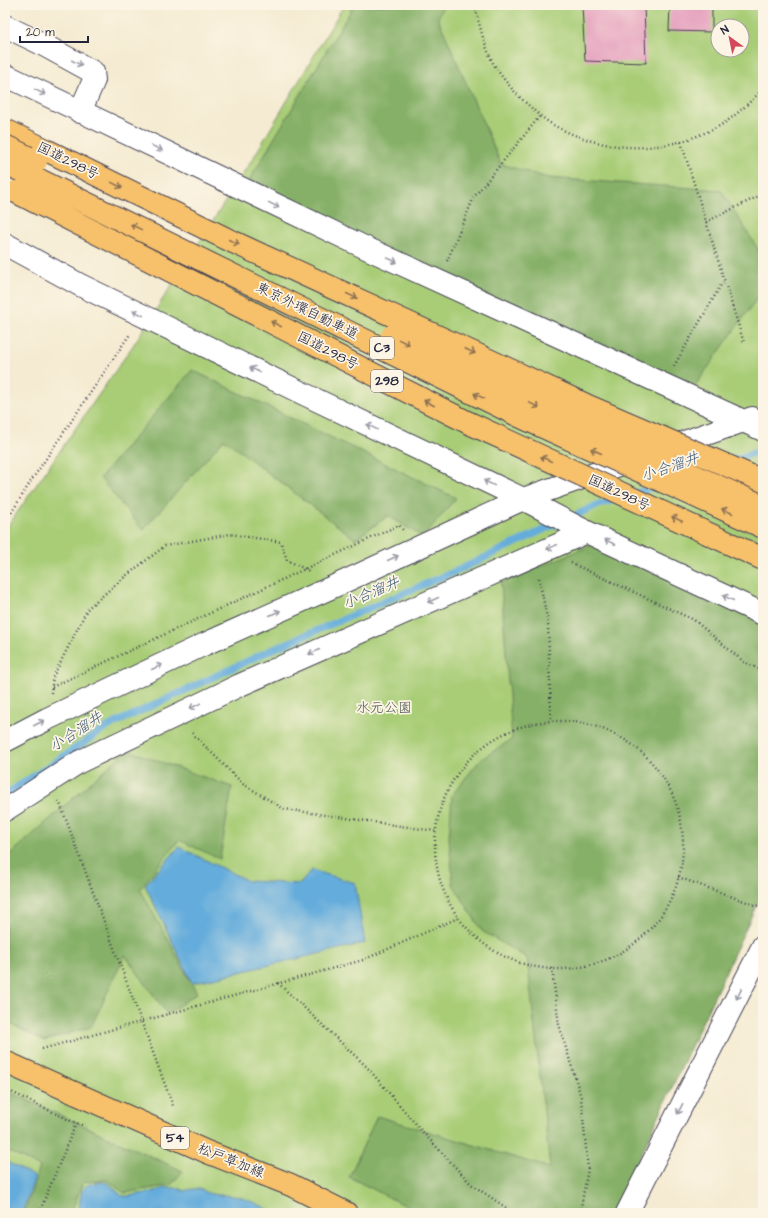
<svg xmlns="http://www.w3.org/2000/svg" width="768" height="1218" font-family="'Architects Daughter','Klee One',sans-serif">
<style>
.green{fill:#a9cd77;stroke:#667859;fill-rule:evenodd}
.forest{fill:#86b068;stroke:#546952}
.water{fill:#64acdb;stroke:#43678b}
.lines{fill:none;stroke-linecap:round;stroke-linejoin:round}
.stream{stroke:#64acdb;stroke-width:7}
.building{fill:#e5a0be}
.minor-casing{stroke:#424052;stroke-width:24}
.major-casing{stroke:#424052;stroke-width:24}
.highway-casing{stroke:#424052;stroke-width:24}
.path{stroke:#424052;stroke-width:2.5;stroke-dasharray:1 3;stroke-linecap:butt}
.minor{stroke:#fff;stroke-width:22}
.major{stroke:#f7c06b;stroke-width:22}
.highway{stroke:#f7c06b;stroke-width:22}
.highway-bridge-casing{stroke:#424052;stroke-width:24;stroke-linecap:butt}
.highway-bridge{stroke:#f7c06b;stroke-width:22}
.oneway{stroke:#9c9ca7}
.oneway2{stroke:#8c7153}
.labels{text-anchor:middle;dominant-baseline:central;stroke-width:3.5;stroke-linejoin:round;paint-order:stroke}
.shield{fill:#fcf5e5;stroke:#63616e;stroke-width:1}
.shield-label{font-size:13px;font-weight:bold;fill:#22223b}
.street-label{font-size:14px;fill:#22223b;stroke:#fcf5e5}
.park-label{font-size:14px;fill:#4a554d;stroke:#fcf5e5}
.water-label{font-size:15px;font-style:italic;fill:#3c597b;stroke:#fcf5e5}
</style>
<rect width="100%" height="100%" fill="#fcf5e5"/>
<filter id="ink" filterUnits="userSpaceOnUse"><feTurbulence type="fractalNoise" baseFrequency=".025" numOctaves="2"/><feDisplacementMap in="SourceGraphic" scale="8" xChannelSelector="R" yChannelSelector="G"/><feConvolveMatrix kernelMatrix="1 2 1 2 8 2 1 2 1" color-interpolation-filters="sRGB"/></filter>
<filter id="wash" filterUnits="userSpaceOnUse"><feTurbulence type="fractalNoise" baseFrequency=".012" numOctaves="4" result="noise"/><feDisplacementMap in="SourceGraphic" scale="16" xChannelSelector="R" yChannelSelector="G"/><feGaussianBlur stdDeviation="0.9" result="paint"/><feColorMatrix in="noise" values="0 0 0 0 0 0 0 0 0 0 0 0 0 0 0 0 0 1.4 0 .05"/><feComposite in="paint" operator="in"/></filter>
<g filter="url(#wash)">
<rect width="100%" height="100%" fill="#f5ebd2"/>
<path class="green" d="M344,5H763V886L598,1213H5V530L134,344L255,155ZM718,26H742V50H718Z"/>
<path class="forest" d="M354,5H444L438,18L501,164L548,178L721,190L763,257V290L692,390L247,184Z
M192,370L456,498L423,537L388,516L355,539L224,439L143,530L100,478Z
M594,544L763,623V891L614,1213H420L349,1177L377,1116L550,1168L527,958L482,931L453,884L449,838L452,795L480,760L512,739L501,583Z
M127,750L232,787L220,859L179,840L140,889L197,993L167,1014L125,955L91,1027L44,1041L5,1021V861L13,852Z
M5,1090L183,1171L171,1185L124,1193L107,1180L83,1182L71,1213H24L40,1167L5,1150Z"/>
<path class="water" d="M179,847L248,881L300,884L312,870L355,883L365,943L192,983L145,885Z
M5,1161L35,1177L22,1213H5Z
M101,1182L108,1183L122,1196H128L152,1192L164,1188H177L184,1191C190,1189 197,1188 203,1190C205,1191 206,1193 208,1193C212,1195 228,1195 233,1196C243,1196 267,1209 277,1213H77C84,1194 75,1185 101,1182Z"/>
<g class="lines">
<path class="stream" d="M730,461L763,450
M633,494L659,485
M570,518L595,506L620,498
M5,795L109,726L271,650L463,568L560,522"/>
</g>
<g id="blocks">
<path class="building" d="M582,5H644L646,63L585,61Z
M670,5H712V32L669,31Z"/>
</g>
</g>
<g filter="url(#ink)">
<use href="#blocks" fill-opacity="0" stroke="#424052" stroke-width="1"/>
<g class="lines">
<g class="minor-casing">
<path id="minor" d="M5,26L40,43L93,72L94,80L80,112
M5,75L364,247L763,430
M5,244L80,285L302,393L523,499L587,532L763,614
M5,741L47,719L205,644L337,585L523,499L752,418
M5,810L79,762L240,685L587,532
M627,1213L763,946"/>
</g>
<g class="major-casing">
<path id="major" d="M5,1062L207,1152L291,1185L346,1213"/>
</g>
<g class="highway-casing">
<path id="highway" d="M5,130L44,149"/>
</g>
<path class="path" d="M475,5C479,25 484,44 493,63C502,78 513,91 526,103C535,111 545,121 557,127C601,150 650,154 697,136C703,133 709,132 714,129C733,119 748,104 763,89
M681,142L744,343
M706,222L763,194
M447,261L474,197L540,116
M674,366L724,280
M5,523L31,481L130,334
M571,563L694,620L744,662L763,671
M539,578L548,623L551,721
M52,687L399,525L403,530
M51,693L53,677L88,608L127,575L165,546L230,534L281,542L287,560L311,572
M435 845a124 124 0 1 1 248 0a124 124 0 1 1-248 0Z
M192,733L243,784L284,809L435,831
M59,801L173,1106
M678,877L763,908
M552,968L559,1025L581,1097L588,1169L580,1213
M278,983L367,1067L418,1127L471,1184L514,1213
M42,1049L363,960L458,918
M5,1089L71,1121L82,1125H89
M39,1213L77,1121"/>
<use href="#minor" class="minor"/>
<use href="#major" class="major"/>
<use href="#highway" class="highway"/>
<g class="highway-bridge-casing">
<path id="highway-bridge" d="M5,146L36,161
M44,149L229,240L586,405L763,481
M5,163L519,416L763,527
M16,192L467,422L763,559
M392,336L548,411L763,506"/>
</g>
<use href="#highway-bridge" class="highway-bridge"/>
</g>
<defs><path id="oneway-shaft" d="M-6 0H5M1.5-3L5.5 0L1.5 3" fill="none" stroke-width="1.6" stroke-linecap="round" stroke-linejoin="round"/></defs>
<g class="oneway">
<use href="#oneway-shaft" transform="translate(77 63) rotate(28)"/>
<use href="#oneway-shaft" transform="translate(40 92) rotate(26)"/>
<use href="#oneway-shaft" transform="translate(157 148) rotate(26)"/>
<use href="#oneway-shaft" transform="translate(274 205) rotate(26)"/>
<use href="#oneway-shaft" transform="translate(392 260) rotate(24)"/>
<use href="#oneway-shaft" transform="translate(138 313) rotate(-154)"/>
<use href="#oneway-shaft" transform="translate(255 370) rotate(-154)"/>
<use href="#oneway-shaft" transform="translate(372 427) rotate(-154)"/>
<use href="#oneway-shaft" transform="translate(489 483) rotate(-154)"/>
<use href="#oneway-shaft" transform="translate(610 542) rotate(-155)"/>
<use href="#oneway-shaft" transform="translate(552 547) rotate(155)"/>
<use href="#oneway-shaft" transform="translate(393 558) rotate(-24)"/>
<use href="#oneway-shaft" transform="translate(728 598) rotate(-155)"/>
<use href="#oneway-shaft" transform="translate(433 600) rotate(156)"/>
<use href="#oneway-shaft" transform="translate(275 613) rotate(-24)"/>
<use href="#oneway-shaft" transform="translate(314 652) rotate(156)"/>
<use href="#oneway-shaft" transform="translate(157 667) rotate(-25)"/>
<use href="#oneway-shaft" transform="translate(195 706) rotate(154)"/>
<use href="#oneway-shaft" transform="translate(39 723) rotate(-27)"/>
<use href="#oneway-shaft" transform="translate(739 994) rotate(117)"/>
<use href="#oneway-shaft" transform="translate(680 1109) rotate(117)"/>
</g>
<g class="oneway2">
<use href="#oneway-shaft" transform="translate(117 185) rotate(26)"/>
<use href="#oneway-shaft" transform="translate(136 227) rotate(-154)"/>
<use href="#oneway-shaft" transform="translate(234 242) rotate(25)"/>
<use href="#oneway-shaft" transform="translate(352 296) rotate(25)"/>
<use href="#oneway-shaft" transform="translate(276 324) rotate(-153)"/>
<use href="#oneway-shaft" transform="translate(404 342) rotate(26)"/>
<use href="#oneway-shaft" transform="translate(470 351) rotate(25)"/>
<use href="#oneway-shaft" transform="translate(479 396) rotate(-154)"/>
<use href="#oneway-shaft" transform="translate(429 403) rotate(-153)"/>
<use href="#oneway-shaft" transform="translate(534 405) rotate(26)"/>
<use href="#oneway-shaft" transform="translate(596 451) rotate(-156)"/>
<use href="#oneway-shaft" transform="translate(546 459) rotate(-155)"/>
<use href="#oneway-shaft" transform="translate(727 511) rotate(-156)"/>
<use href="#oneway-shaft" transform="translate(677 519) rotate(-155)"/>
</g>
</g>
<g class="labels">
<g class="shield">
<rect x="370" y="337" width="24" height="22" rx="3"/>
<rect x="371" y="370" width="32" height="22" rx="3"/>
<rect x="161" y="1127" width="28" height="22" rx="3"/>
</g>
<g class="shield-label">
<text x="382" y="348">C3</text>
<text x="387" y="381">298</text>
<text x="175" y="1138">54</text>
</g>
<g class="street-label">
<text transform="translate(68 161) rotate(26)">国道298号</text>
<text transform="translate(307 311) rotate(26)">東京外環自動車道</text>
<text transform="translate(328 351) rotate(27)">国道298号</text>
<text transform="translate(619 493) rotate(25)">国道298号</text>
<text transform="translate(231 1161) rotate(22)">松戸草加線</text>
</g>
<g class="park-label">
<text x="384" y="708">水元公園</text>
</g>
<g class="water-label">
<text transform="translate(670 467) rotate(-19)">小合溜井</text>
<text transform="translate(371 593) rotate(-23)">小合溜井</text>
<text transform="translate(76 732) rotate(-33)">小合溜井</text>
</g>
</g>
<rect width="768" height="1218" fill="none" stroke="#fcf5e5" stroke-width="20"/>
<g transform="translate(730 38) rotate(327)"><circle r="19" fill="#fcf5e5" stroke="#a5a1a1"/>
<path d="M0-3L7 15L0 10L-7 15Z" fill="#d1495b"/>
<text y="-6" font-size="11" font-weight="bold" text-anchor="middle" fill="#22223b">N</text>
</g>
<path d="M20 36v6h68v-6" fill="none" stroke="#22223b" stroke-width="2"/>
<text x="26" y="36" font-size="12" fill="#22223b" stroke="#fcf5e5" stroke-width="3" paint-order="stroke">20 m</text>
</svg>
